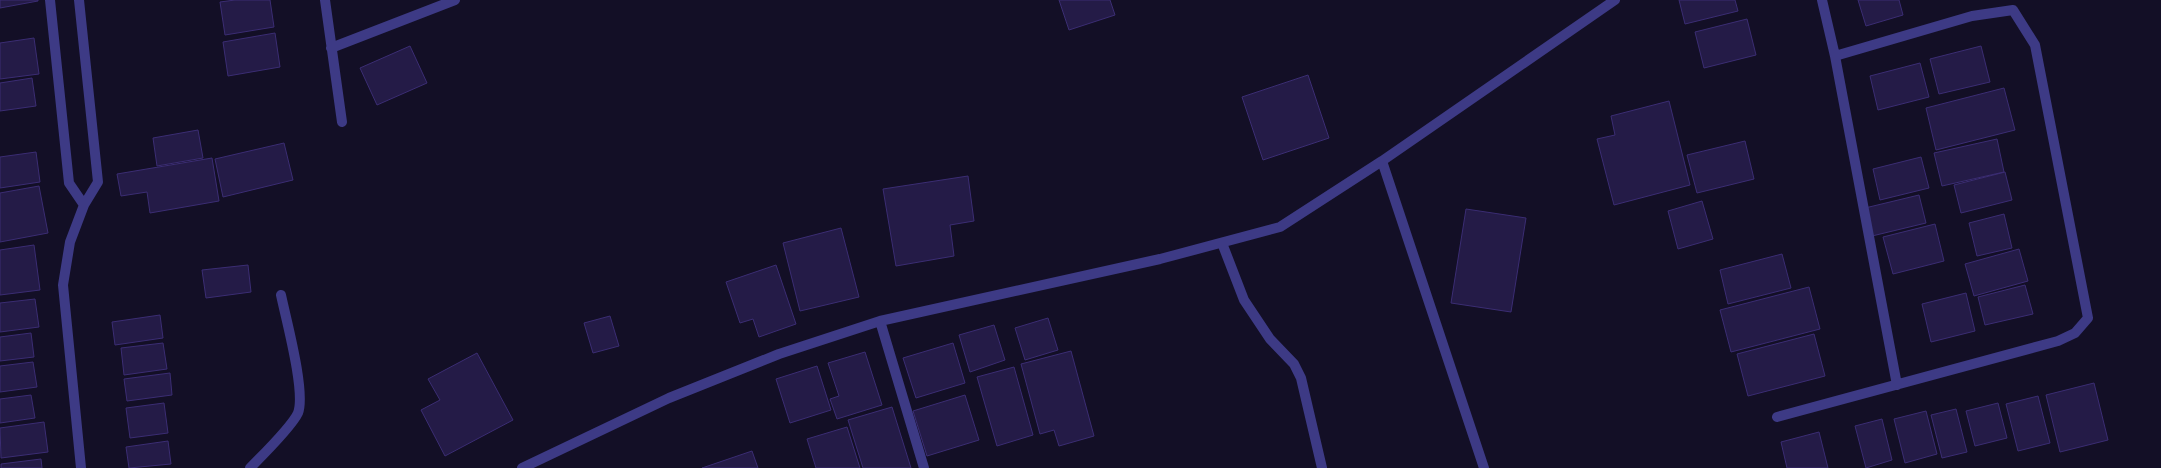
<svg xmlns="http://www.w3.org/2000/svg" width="2161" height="468" font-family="Cabin,sans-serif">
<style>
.building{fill:#241b47;stroke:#3b2d73}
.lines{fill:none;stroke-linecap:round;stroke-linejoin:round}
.minor{stroke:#3d3a85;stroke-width:10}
</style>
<rect width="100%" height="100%" fill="#130f26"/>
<path class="building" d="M0,0H38V1L0,8Z
M235,0H270L274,27L225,35L220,2Z
M1059,0H1110L1115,15L1069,30Z
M1679,0H1735L1738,11L1685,24Z
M1858,0H1899L1903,15L1866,26Z
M1747,19L1756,55L1704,68L1695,32Z
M275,33L280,67L228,76L223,42Z
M34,38L39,74L0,79V43Z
M410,46L427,83L377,105L360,68Z
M1981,46L1990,82L1939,94L1930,59Z
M1920,63L1929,97L1878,110L1870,76Z
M1308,75L1329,138L1263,160L1242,97Z
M32,78L36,106L0,111V83Z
M2004,88L2015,130L1936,150L1926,108Z
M1669,101L1690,185L1614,205L1597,139L1615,135L1611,116Z
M198,130L203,158L157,166L153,138Z
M1997,139L2004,172L1942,186L1934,153Z
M1745,141L1754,179L1697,193L1687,155Z
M284,143L293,180L223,197L215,159Z
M36,152L40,182L0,188V157Z
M1921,157L1929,188L1880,200L1873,169Z
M212,158L219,201L150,213L147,192L121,196L117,174Z
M2005,172L2012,200L1961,213L1954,185Z
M968,176L974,221L950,225L954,256L896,266L883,189Z
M39,186L48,233L0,242V193Z
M1919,195L1926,223L1872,236L1865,208Z
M1702,201L1713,239L1678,249L1668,211Z
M1466,209L1526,218L1511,312L1451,303Z
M2004,214L2012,248L1977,256L1969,223Z
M1935,224L1944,261L1893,274L1883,237Z
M841,228L859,297L800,311L783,243Z
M34,245L40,290L0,295V250Z
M2019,249L2028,281L1974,296L1965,264Z
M1782,254L1791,288L1728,304L1720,270Z
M248,265L251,292L206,298L202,270Z
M776,265L796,324L759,337L753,319L740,323L726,282Z
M2025,285L2033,314L1985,325L1978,297Z
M1809,287L1820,329L1731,352L1720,310Z
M1966,293L1975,331L1931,342L1922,304Z
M35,299L39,327L0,332V303Z
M160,315L163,338L115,345L112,322Z
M610,316L619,346L593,353L584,323Z
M1048,318L1058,350L1025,360L1015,328Z
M994,325L1005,360L970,372L959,335Z
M31,333L34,357L0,361V337Z
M1814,334L1825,376L1748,396L1737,354Z
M163,343L167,369L124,375L121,348Z
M953,343L965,383L916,398L903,358Z
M1071,351L1094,436L1059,446L1054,430L1040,434L1021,364Z
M865,352L882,405L837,419L830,399L839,396L828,363Z
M477,353L513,420L445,456L421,410L440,400L428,379Z
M33,362L37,387L0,392V366Z
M817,366L831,410L790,423L776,379Z
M1014,367L1033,435L997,446L977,377Z
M170,373L172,395L127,401L124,379Z
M2094,383L2108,440L2060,452L2046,395Z
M31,395L35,418L0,423V399Z
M965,395L979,440L927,456L913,411Z
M2038,396L2050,443L2018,451L2006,404Z
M164,403L168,433L130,438L126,408Z
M1998,403L2007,438L1975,446L1966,411Z
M892,407L911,468H863L848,420Z
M1956,409L1967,452L1942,458L1931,415Z
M1926,411L1937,454L1905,463L1894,419Z
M1882,419L1892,460L1866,468L1855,426Z
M44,422L48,452L1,458L0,428Z
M847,427L860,468H816L807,439Z
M1819,432L1828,468H1787L1781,442Z
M168,441L171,464L129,468L126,447Z
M752,451L758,468H702Z
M41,459L42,468H1V464Z"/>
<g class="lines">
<path class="minor" d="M50,0L69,183L84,205
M79,0L98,182L84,205L70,242L63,285L81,468
M325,0L342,122
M1822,0L1835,56L1897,385
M331,48L455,0
M1382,161L1484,468
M1222,243L1244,300L1270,339L1294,364L1301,378L1322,468
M880,321L924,468
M1777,417L2058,341L2075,333L2088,318L2035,45L2013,10L1972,16L1835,56
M250,468C261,457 292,426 298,413C306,392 286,319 281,295
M522,468L669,398L779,354L880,321L1160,259L1280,227L1382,161L1615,0"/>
</g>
</svg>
